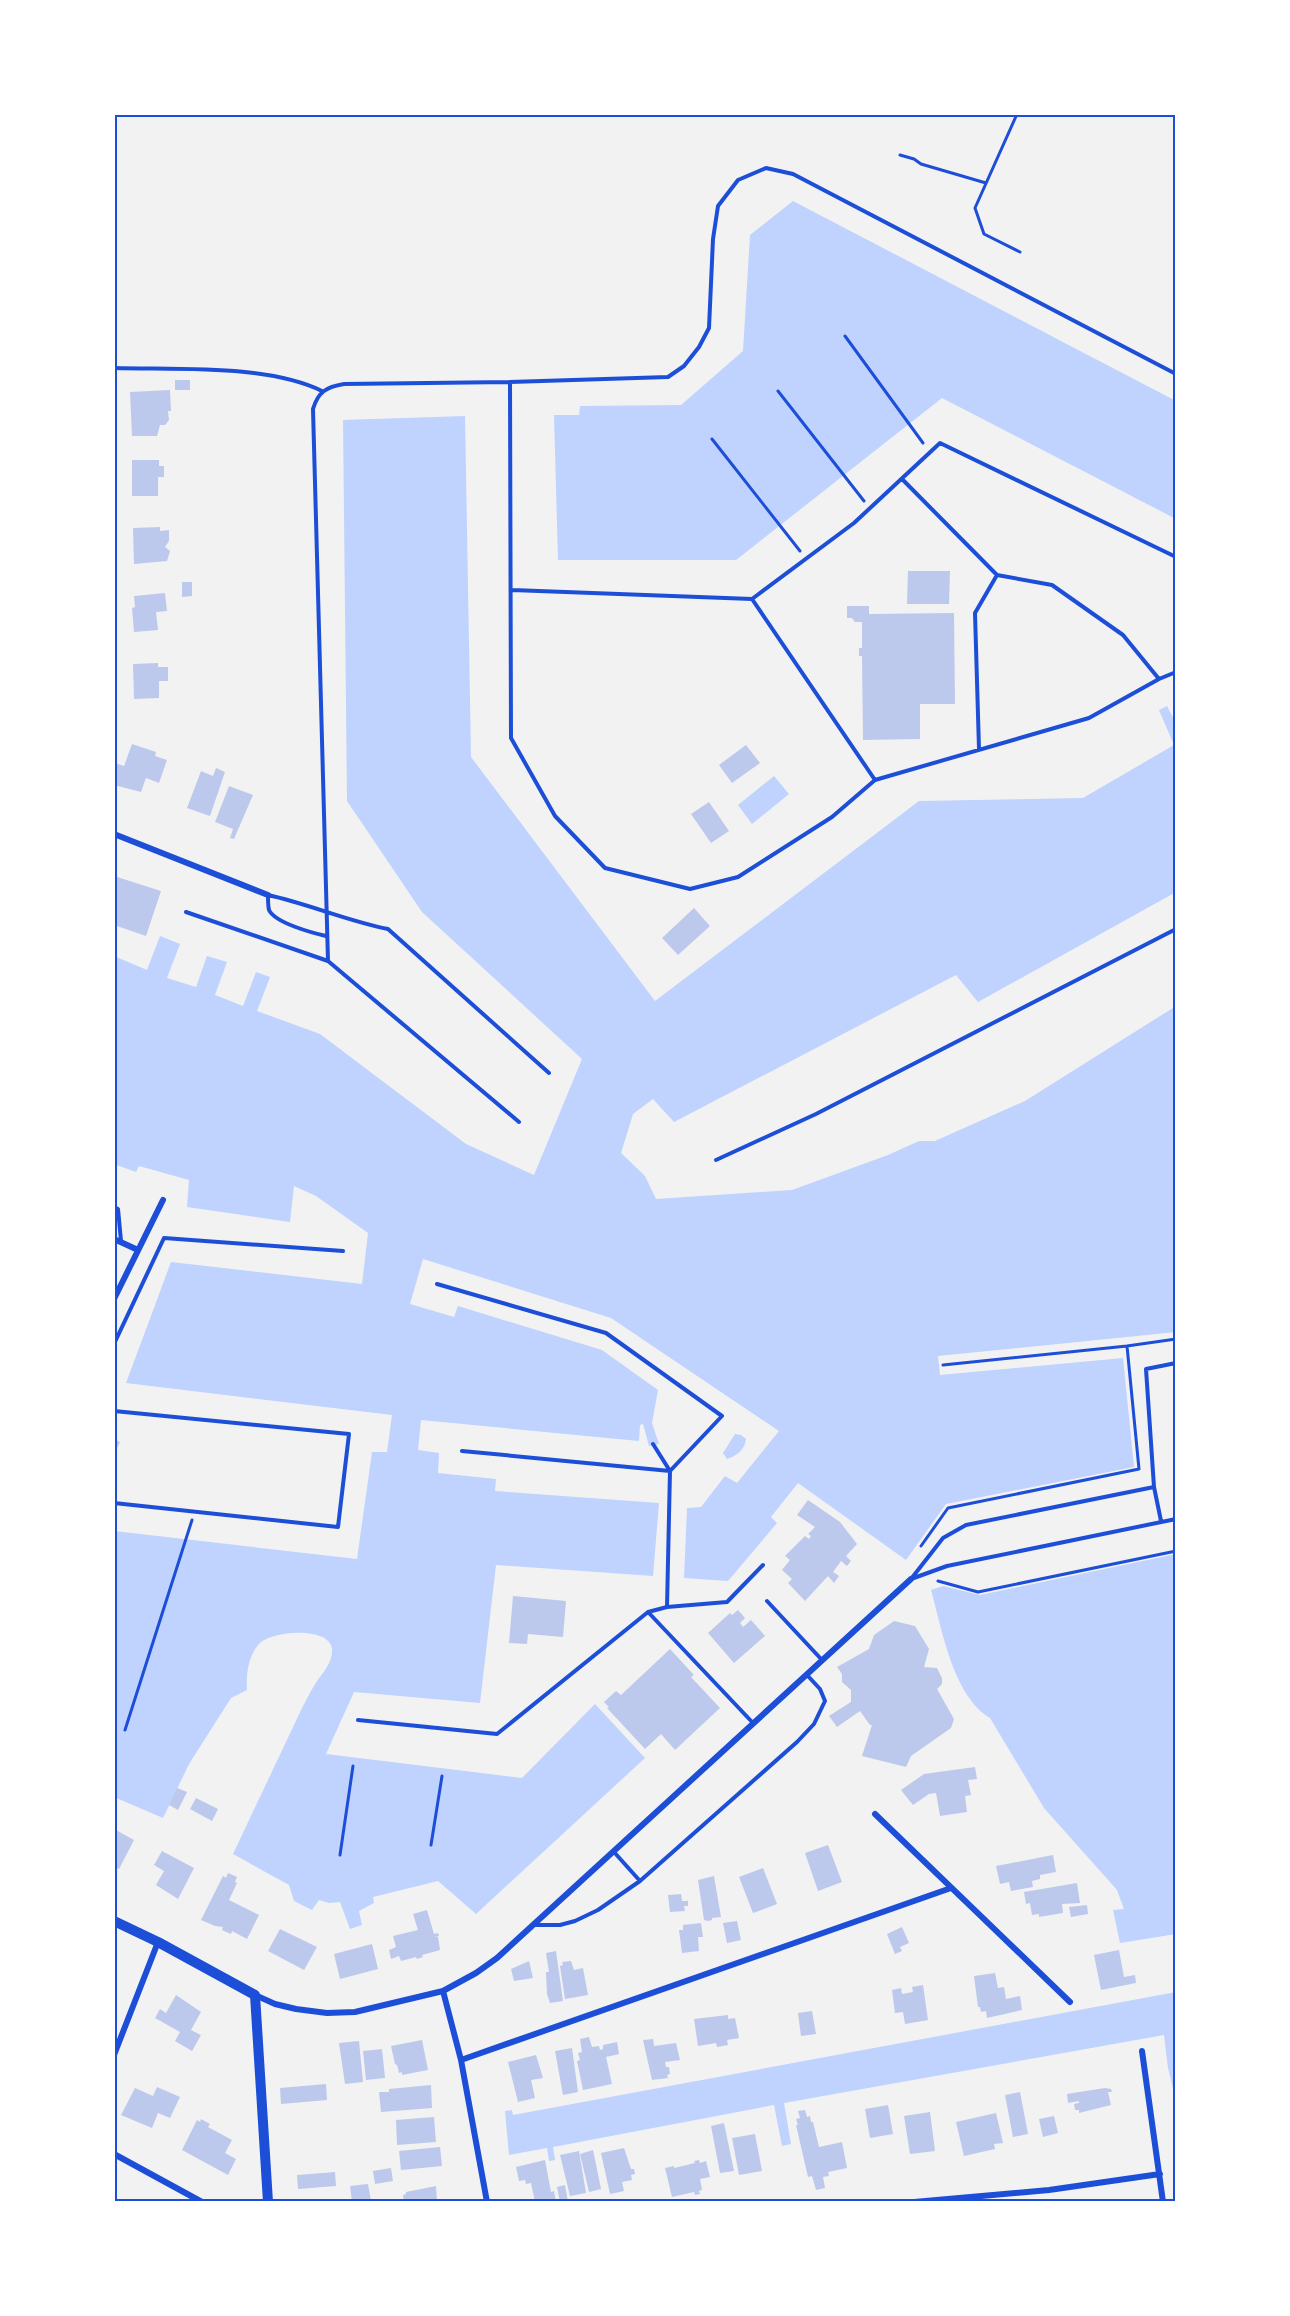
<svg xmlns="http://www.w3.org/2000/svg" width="1290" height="2316" font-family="'Exo 2',sans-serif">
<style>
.water{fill:#bfd3fe}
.building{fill:#bdc9ec}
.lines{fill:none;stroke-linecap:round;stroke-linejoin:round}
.path{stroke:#1d4ed8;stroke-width:3}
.service{stroke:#1d4ed8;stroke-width:4}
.minor{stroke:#1d4ed8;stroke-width:6}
.tertiary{stroke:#1d4ed8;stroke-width:10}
.neatline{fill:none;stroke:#1d4ed8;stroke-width:2}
</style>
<rect width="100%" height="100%" fill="#f2f2f2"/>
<path class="water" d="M793,201L1176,401V519L942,398L736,560H558L554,415H579L580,406L681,405L743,351L750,235Z
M465,416L471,757L655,1001L919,801L1083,798L1174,745L1159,710L1167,706L1176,723V892L978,1002L956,975L674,1122L653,1099L633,1114L621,1153L645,1176L656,1199L792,1190L888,1155L919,1141H935L1025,1101L1176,1006V1332L938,1356L940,1375L1123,1358L1134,1467L946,1504L906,1560L798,1483L771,1517L777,1523L728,1581L684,1578L687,1508L701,1507L725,1476L737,1483L779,1431L611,1318L423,1259L410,1304L454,1317L458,1306L602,1350L658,1390L652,1423L659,1444L649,1446L643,1424L640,1425L639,1441L421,1420L418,1450L439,1453L438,1473L496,1479L495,1491L659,1503L653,1576L496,1565L480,1703L354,1692L326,1754L522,1778L595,1704L645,1758L476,1914L438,1881L373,1897L374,1903L359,1911L362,1925L350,1929L340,1902L329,1903L319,1900L312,1910L294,1901L289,1885L233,1854L303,1706C307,1699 310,1692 314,1686C321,1674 333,1664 332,1649C330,1626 270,1630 258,1645C248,1658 246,1674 247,1690L231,1698L189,1764L163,1818L114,1797V1531L357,1559L372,1452H387L392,1415L126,1383L171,1262L362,1284L368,1233L316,1196L294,1186L290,1222L187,1207L189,1180L139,1166L136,1172L114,1164V956L147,970L160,936L180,944L167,978L196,987L207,956L227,962L215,995L243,1006L256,972L270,977L257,1011L320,1034L466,1144L534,1175L582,1059L422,912L347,801L343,420Z
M774,776L789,794L752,824L738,805Z
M735,1434L741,1435L746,1439C745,1449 737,1456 727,1459L723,1453Z
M1176,1554V1934L1120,1943L1113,1910L1124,1909L1117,1890L1044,1808L990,1718C953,1696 942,1629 931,1590L943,1586L980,1595Z
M1176,1992V2101L1168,2068L1164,2035L784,2103L791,2144L782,2146L774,2105L553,2147L555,2160L549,2161L547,2148L509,2155L505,2111L512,2110L513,2115Z"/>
<path class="building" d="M175,380H190V390H175Z
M170,390L171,411H168L169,420L165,425H160L157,436H132L130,392Z
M132,460H159V466H164V477H158V496H132Z
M160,527V531L169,530V541L165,547L170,551L167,561L134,564L133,528Z
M908,571H950L949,604H907Z
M182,582H192V596L182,597Z
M165,593L167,611L156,612L158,630L134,632L132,608L135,607L134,596Z
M847,606H869V614L954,613L955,704H920V739L863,740L862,656H859V648H862V622H855L852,618H847Z
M158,663V667H168V681H159V698L134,699L133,664Z
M132,744L156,752L155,756L167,760L159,783L146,778L141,792L114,785L115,763L124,766Z
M746,745L760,763L732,783L719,765Z
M216,768L225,772L210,816L187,808L201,771L213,776Z
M229,786L253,795L234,839L230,838L233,829L215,822Z
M709,802L729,831L711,843L691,814Z
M114,876L161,891L146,936L114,925Z
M694,908L710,926L678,955L662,938Z
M114,1439L120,1442L114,1454Z
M808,1500L840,1522L857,1544L846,1556L851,1561L847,1566L841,1561L833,1572L839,1576L834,1583L828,1576L805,1601L788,1583L792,1579L782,1570L790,1560L785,1556L805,1536L809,1539L811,1536L808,1534L815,1527L797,1515Z
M513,1596L566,1601L563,1637L528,1634L527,1644L509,1643Z
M738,1610L745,1618L740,1623L743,1627L751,1620L765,1636L734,1663L708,1633L730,1613L732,1615Z
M894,1621L915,1626L929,1649L924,1667L937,1668L942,1678V1684L937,1689L954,1719L951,1728L911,1756L906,1767L862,1756L872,1725H870L860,1711L837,1727L829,1716L851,1702V1690L842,1682V1674L837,1667L869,1649L874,1635Z
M670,1649L694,1675L691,1677L720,1708L675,1750L661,1734L645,1749L607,1708L609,1707L604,1702L616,1691L621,1695Z
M975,1767L977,1779L968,1780L971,1795L965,1796L967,1812L940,1816L936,1793L929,1794L913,1805L901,1790L924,1774Z
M177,1788L187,1792L178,1810L169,1805Z
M196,1798L218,1809L212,1821L190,1809Z
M114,1829L134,1840L119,1869L114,1867Z
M828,1845L842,1882L818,1891L805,1853Z
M162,1851L194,1868L178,1899L156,1885L164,1871L154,1865Z
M1053,1855L1056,1872L1040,1875V1879L1032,1881L1033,1887L1011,1891L1009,1882L1000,1884L996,1866Z
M763,1868L777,1904L753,1913L739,1877Z
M228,1873L237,1877L235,1882L237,1883L229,1900L259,1915L247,1939L232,1931L231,1934L222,1930L223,1927L215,1926L201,1920L223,1876L226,1878Z
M714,1876L721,1917L712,1918V1920L708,1921L704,1920L698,1880Z
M1077,1883L1080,1903L1062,1904L1063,1913L1039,1917V1914L1032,1915L1030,1903L1026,1904L1024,1892Z
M681,1894L682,1901H688V1906H684L685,1911L670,1912L668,1895Z
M1087,1905L1088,1914L1071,1917L1069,1907Z
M427,1910L434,1934L438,1933L439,1936L435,1937H438L440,1950L422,1955L423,1957L417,1959L416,1957L401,1961L399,1956L391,1959L389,1950L396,1947L393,1936L418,1930L413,1914Z
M737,1921L741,1940L727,1943L723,1923Z
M701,1923L703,1937H698L699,1951L682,1953L679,1930H683V1925Z
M902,1927L909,1943L900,1947L902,1951L895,1954L887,1934Z
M280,1929L317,1947L304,1970L268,1951Z
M372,1944L378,1969L340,1979L334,1954Z
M1119,1950L1124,1977L1135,1975L1136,1983L1101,1990L1094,1955Z
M556,1951L563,2001L550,2003L547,1994L546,1972H549L546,1953Z
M529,1961L533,1978L514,1981L511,1969Z
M571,1961L574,1970L583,1968L588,1995L565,1999L560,1966L563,1965L562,1962Z
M995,1973L998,1988L1004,1987L1006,1999L1020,1996L1022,2010L987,2018L986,2011L981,2012L980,2007H978L974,1976Z
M923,1985L928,2020L905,2024L903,2012L895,2013L892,1990L901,1988L902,1994L913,1992L912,1987Z
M176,1995L201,2012L191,2030L201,2035L192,2051L175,2041L180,2032L155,2018L160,2009L166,2013Z
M812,2011L816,2034L801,2036L798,2013Z
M728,2015V2019L735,2018L739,2038L727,2040L728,2045L717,2047L716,2043L698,2046L694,2019Z
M589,2037L592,2047L599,2046L600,2050L603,2049V2045L617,2042L619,2054L606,2057L612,2084L583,2090L577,2061L580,2060L578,2053L582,2052L580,2039Z
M653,2039L654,2046L676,2043L680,2060L665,2062L666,2067H669L670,2074L667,2075L668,2078L652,2080L643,2040Z
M422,2040L428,2070L402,2075V2072L399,2073L397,2065L395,2064L391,2046Z
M359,2041L363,2082L345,2084L339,2043Z
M572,2048L578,2092L563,2095L555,2051Z
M382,2049L385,2078L366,2080L363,2051Z
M536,2055L543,2078L531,2080L535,2098L518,2102L508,2062Z
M326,2084L327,2100L281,2104L280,2088Z
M431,2085L432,2108L381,2112L379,2092H389V2089Z
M157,2087L180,2097L170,2118L158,2113L152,2128L121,2115L135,2088L153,2096Z
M1105,2088L1111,2089L1112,2092H1108L1111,2105L1079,2113V2110H1075L1074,2104L1079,2103V2101L1068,2103L1067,2094Z
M1020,2092L1028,2134L1013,2137L1005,2095Z
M888,2105L893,2134L870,2138L865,2109Z
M805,2110L807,2117L810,2116L811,2122H813L819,2147L842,2142L847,2168L828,2172L829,2176L823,2177L825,2188L816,2190L812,2176L808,2177L796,2125H798L796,2119L800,2118L798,2111Z
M930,2112L935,2151L910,2154L904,2116Z
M996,2113L1003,2143L994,2144L995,2149L964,2156L956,2122Z
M1054,2116L1058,2133L1043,2137L1039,2119Z
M434,2117L436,2142L397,2145L396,2120Z
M201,2119L210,2124L208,2127L232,2140L225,2153L236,2159L228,2175L182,2150L197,2120L200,2122Z
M724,2123L734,2171L720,2173L711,2126Z
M755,2134L762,2171L739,2175L732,2138Z
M440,2147L442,2166L401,2170L399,2151Z
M624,2148L631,2169H634L635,2174L631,2175L632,2180L622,2182L624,2191L610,2194L601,2153Z
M593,2150L601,2189L589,2192L580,2154Z
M579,2151L586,2193L570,2196L560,2155Z
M545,2160L551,2192L554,2191L556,2202H535L531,2183L526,2184L525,2180L519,2181L516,2167Z
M699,2160L700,2163L706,2161L710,2177L700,2179L702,2190L699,2191L700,2194L695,2195L694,2192L672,2197L665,2168L674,2166V2168L695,2163L694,2161Z
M391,2168L393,2181L375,2184L373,2171Z
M335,2172L336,2186L298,2189L297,2175Z
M368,2184L371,2201L352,2202L350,2186Z
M565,2185L568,2202H560L557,2187Z
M436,2186L437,2202H404L403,2195L406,2194V2192Z"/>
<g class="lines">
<path class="path" d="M1017,114L975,208L984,234L1020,252
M900,155L914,159L921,164L986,183
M845,336L923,443
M778,391L864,501
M712,439L800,551
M943,1365L1127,1346
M921,1546L948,1508L1139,1469L1127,1346L1176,1339
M938,1581L978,1592L1176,1551
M125,1730L192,1520
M431,1845L442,1776
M340,1855L353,1766"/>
<path class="service" d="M114,368C177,370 266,364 322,391
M510,382L668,377L684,366L699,347L709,328L713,239L718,206L738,180L766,168L793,174L1176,374
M902,479L997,575
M512,590L752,599L854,523L940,443L1176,557
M752,599L875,780
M1159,679L1176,672
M186,912L328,961
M326,936C313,933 275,923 269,910C268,906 268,899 268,895C309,904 347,921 388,929L549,1073
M519,1122L328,961L313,409C318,392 326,387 344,384L510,382L511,738L555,816L605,868L690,889L738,877L832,817L875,780L1089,718L1159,679L1123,635L1052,585L997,575L975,613L979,749
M716,1160L816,1114L1176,929
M114,1207L118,1209L121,1241
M437,1284L606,1333L722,1416L670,1471L653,1444
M114,1344L164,1238L343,1251
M1176,1363L1146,1369L1154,1487L966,1525L943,1538L911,1579L947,1566L1176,1519
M114,1411L349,1434L338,1527L114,1503
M462,1451L670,1471L667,1607
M1154,1487L1161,1521
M767,1601L822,1660
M648,1612L753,1723
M358,1720L497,1734L648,1612L667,1607L727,1602L763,1565
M614,1852L640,1881
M534,1925H560L575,1921L598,1910L640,1881L797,1742L814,1724L825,1701L820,1689L807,1675"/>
<path class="minor" d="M114,834L268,895
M114,1239L138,1250
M114,1299L163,1200
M875,1814L1070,2002
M443,1991L461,2060L487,2202
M255,1995L275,2004L296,2009L327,2013L355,2012L443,1991L476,1973L497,1958L911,1579
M1142,2051L1163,2202
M114,2055L158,1942
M461,2060L951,1888
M114,2154L202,2202
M914,2202L1049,2190L1160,2174"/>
<path class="tertiary" d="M114,1921L158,1942L255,1995L268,2202"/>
</g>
<rect width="1290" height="2316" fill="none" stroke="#ffffff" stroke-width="231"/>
<rect x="116" y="116" width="1058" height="2084" class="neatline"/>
</svg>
